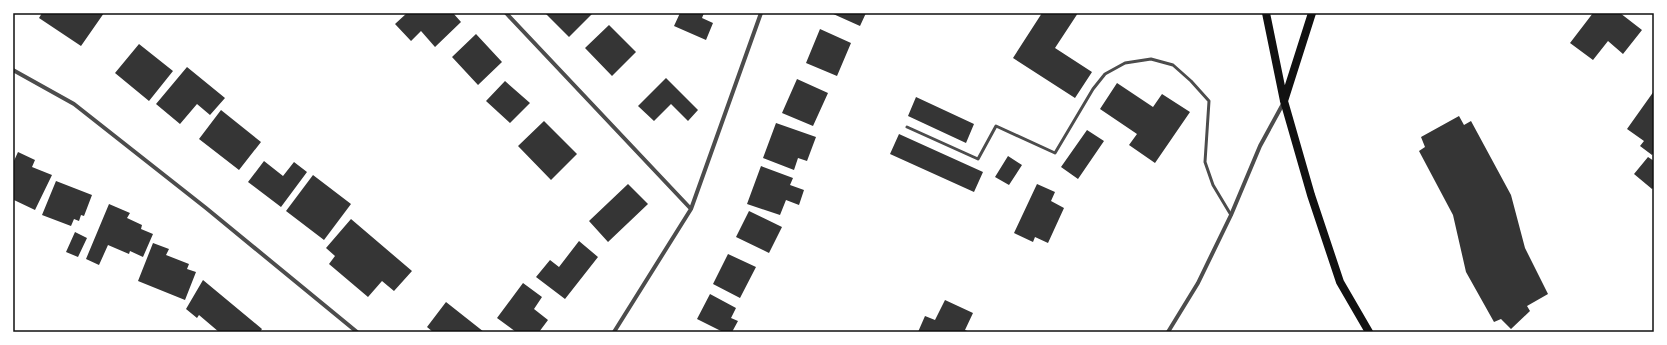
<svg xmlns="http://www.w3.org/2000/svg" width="1667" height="345" font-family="'IBM Plex Sans',sans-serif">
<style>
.building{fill:#353535}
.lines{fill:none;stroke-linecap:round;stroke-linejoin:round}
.service{stroke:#4c4c4c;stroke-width:3}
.minor{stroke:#4c4c4c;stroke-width:4}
.secondary{stroke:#111;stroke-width:8}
.neatline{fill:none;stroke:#111;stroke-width:1.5}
</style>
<rect width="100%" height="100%" fill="#fff"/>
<path class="building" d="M42,13H104L81,46L39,18Z
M407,13H453L461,22L435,47L421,31L411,41L395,24Z
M545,13H593L569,37Z
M680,13H704L702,18L713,23L706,40L674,26Z
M831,13H866L860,26Z
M1042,13H1078L1055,48L1092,72L1075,98L1013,58Z
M1593,13H1620L1642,30L1623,54L1608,41L1593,60L1570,43Z
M609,25L636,52L612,76L585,48Z
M820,29L851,43L837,76L806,63Z
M476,34L502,62L478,85L452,57Z
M139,44L173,71L149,101L115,73Z
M187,67L225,98L210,115L197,104L180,124L156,104Z
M666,78L698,110L688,121L671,104L654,121L638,106Z
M797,79L828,93L813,126L782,113Z
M505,81L530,103L510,123L486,101Z
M1117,83L1153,107L1162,94L1190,112L1155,163L1129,145L1137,134L1100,109Z
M1654,91V152L1652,155L1640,146L1644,141L1627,129Z
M916,97L974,124L966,143L908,116Z
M221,110L261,142L239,170L199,139Z
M1459,116L1464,125L1471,121L1511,195L1525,248L1548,294L1527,306L1530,311L1511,329L1501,319L1494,322L1466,272L1453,215L1419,151L1425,147L1421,137Z
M544,121L577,154L551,180L518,146Z
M776,123L816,137L807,161L798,158L794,170L763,158Z
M1087,130L1104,141L1078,179L1061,167Z
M899,134L983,172L974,192L890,154Z
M18,152L35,160L32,167L52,175L35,210L14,200L13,203V163Z
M1008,156L1022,165L1009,185L995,177Z
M1648,157L1654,161V187L1652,189L1634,174Z
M264,161L283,176L294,162L307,172L281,207L248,182Z
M761,166L793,178L790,185L804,190L799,205L786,200L780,215L747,204Z
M313,175L351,204L324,240L286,211Z
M56,181L92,195L84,216L81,215L79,221L74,219L71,226L42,215Z
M628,184L648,204L608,242L589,221Z
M1037,184L1055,192L1051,201L1064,208L1048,243L1035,237L1033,242L1014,233Z
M109,204L130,213L127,218L142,225L141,229L153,234L143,257L130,251L129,254L108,245L99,265L86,259Z
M749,211L782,227L769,253L736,237Z
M351,219L412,271L394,291L382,281L368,297L329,264L335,256L326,248Z
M75,232L87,238L78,257L66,252Z
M579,241L598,257L565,299L536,277L550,260L559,267Z
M153,243L169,249L166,255L189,264L187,269L196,272L185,300L138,281Z
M728,254L756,267L740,298L713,284Z
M203,280L262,329L260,332H219L199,315L197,318L186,309Z
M523,283L542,297L534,309L548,320L539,332H516L497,318Z
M710,294L736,308L731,318L738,321L732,332H723L697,319Z
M945,300L973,313L965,330L970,332H918L925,316L935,320Z
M446,302L484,332H433L427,327Z"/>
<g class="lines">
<path class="service" d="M907,127L978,159L996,126L1055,153L1093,89L1105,74L1125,63L1151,59L1173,65L1191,81L1209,101L1205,162L1213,185L1231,215"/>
<path class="minor" d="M506,13L691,209
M13,70L74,104L206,208L357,332
M614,332L691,209L761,13
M1168,332L1198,283L1231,215L1260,146L1284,102"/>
<path class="secondary" d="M1266,13L1284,101L1311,195L1340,282L1369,332
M1284,101L1312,13"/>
</g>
<rect width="1667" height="345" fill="none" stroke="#ffffff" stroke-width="28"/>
<rect x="14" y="14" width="1639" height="317" class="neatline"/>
</svg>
